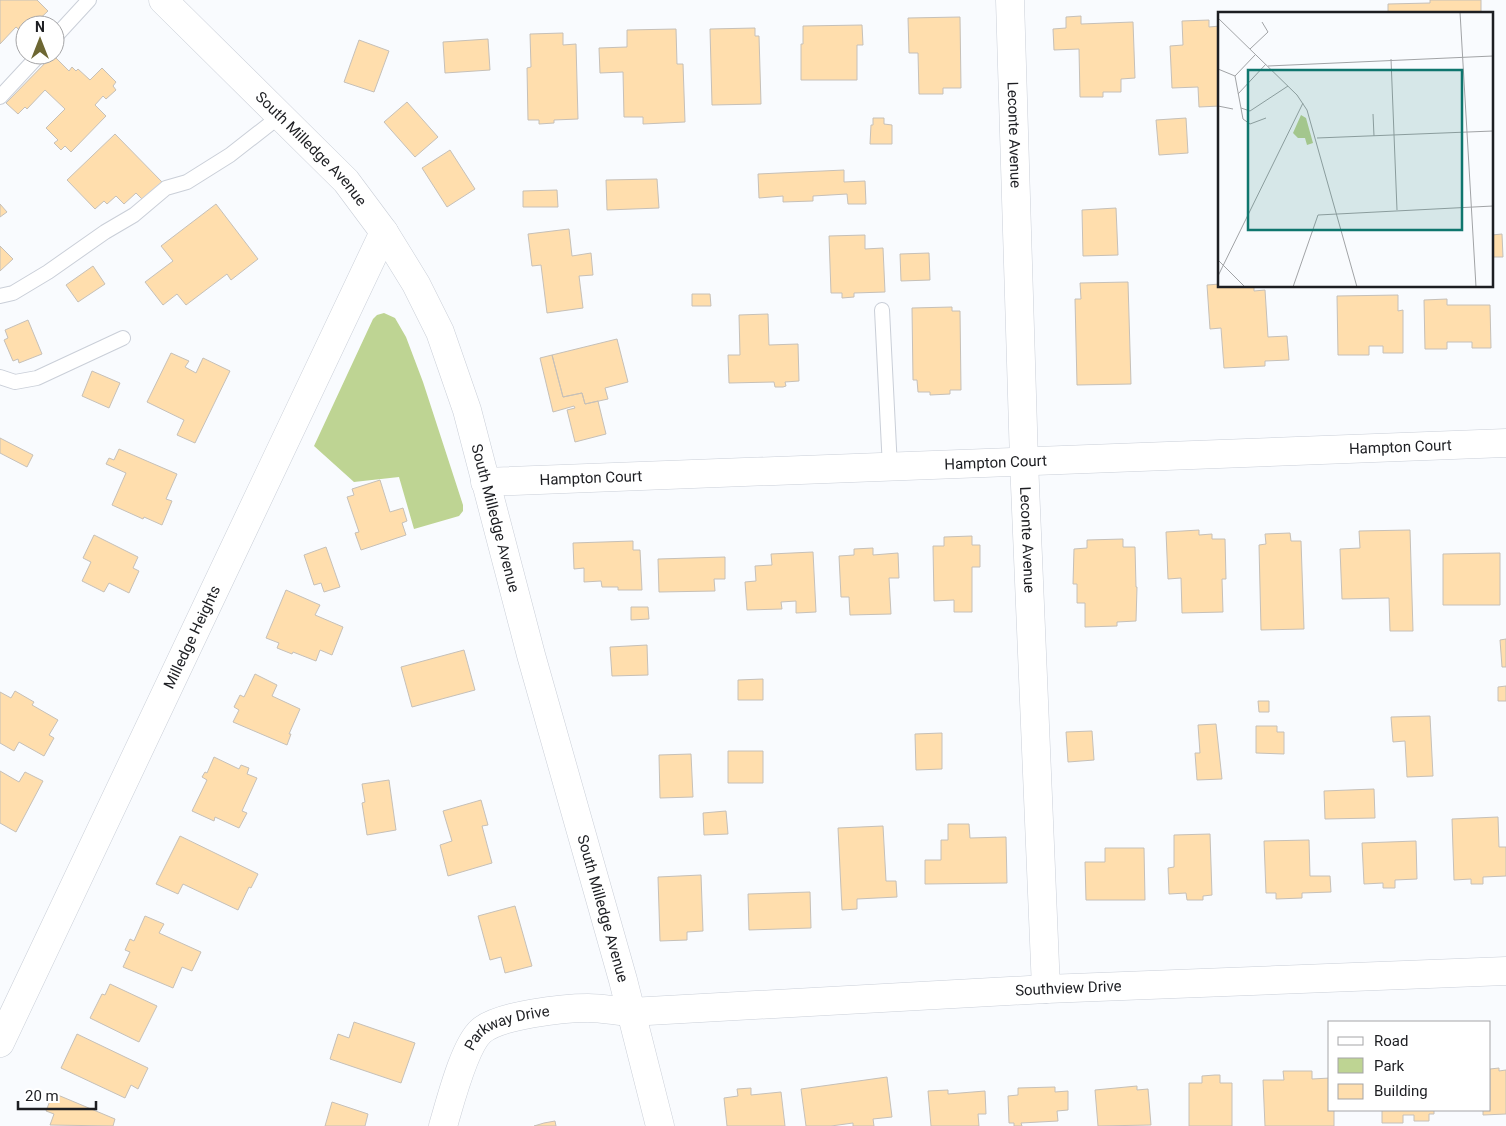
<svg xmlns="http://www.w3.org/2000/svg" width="1506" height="1126" font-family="Roboto,sans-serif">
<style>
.green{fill:#bed493}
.building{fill:#ffdead;stroke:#c6c0b8}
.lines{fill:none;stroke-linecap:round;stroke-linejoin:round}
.lane-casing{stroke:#cacfd8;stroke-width:16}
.street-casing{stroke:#cacfd8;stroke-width:29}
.secondary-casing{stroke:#cacfd8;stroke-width:29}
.lane{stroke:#fff;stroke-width:14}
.street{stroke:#fff;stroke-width:28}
.secondary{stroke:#fff;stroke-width:28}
.labels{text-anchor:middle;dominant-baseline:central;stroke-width:4.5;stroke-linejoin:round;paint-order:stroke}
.street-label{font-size:15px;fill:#1d1e22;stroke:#fff}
.inset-road{fill:none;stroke:#a1a3a6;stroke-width:1}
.view{fill:#0f766e;fill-opacity:0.15;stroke:#0f766e;stroke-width:2.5}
.inset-edge{fill:none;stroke:#1d1e22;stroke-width:2.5}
</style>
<rect width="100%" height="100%" fill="#f9fbfe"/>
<path class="green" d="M384,313L395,318L406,337L423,382L463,505V511L459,516L414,529L399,477L354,482L314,446L373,319L377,315Z"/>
<path class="building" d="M0,0H37L48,11L33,25H25L24,34L16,27L0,44Z
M1430,0H1481V14H1388V4L1430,3Z
M1081,16V24L1133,22L1135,78L1121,79V92H1103V97H1080L1079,49L1054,50L1053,29L1066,28V17Z
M960,17L961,88H943V94H919L918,53H909L908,18Z
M1209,20V27L1220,26V106L1199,107L1198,87L1172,88L1170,46L1183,45L1182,21Z
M862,25L863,45H857V80H801V44H803V26Z
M755,28V36H759L761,104L712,105L710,29Z
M676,29L677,64H683L685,122L643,124V117H624L623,72L600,73L599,48L627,47V30Z
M563,33V45L576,44L578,119L554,120V123L539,124V120H528L527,68L531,67L530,34Z
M488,39L490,70L445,73L443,42Z
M359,40L389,51L374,92L344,82Z
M53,55L69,71L72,67L76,71L78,69L90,80L102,68L116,82L113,86L116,90L106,99L103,96L95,105L106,116L71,152L65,146L61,150L54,143L58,140L46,128L65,109L45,90L27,109L25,107L18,114L6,103Z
M407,102L438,137L415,157L384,122Z
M873,118H884V124L892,125V144H870L871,125H873Z
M1186,118L1188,153L1159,155L1156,120Z
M115,134L162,182L143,200L136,193L124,204L116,196L107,204L104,201L95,209L67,180Z
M450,150L475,189L447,207L422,168Z
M844,170V182L865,181L866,204H848L847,194L813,196V201L783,202V196L759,198L758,174Z
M657,179L659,208L607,210L606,180Z
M557,190L558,207H523V191Z
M0,204L7,212L0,217Z
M216,204L258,259L231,280L227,274L186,305L177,294L163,305L145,282L173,261L161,246Z
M1116,208L1118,255L1083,256L1082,210Z
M569,229L572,256L591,253L593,275L579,276L583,308L547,313L541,265L532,266L528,234Z
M1502,234L1503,257H1492V235Z
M865,235V249L883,248L885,292L854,293V297L842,298V293H831L829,236Z
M0,246L13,259L0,271Z
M929,253L930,280L901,281L900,254Z
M93,266L105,284L78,302L66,285Z
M1128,282L1131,384L1077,385L1075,299H1081L1080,283Z
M1220,284V286H1254V291L1265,290L1268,337L1287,336L1289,360L1265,361V366L1224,368L1221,328L1210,329L1207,285Z
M692,294H710L711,306H692Z
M1398,295V311L1403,310V353H1383V346H1369V355H1338L1337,296Z
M1447,299V305H1490L1491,348H1472V342H1447V349H1425L1424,300Z
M952,307V311H960L961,390H950V394L930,395V392H918L917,380H913L912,308Z
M768,314L769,345L798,344L799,381L785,382L786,386L783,387H775L774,382L729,383L728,355H740L739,315Z
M28,320L42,354L19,363L18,359L13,361L4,340L8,338L5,330Z
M617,339L628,382L605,388L608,399L585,404L582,393L563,397L552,355Z
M171,353L189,361L185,367L196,373L203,358L230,371L195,443L177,435L184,420L147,402Z
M552,355L563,397L582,393L585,404L598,401L606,434L575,442L567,410L575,408L574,406L553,412L540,358Z
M92,371L120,383L109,408L82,396Z
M0,438L33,455L27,467L0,453Z
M119,449L177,474L166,499L172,501L162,525L144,517L143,519L112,505L126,473L106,464L109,458L114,460Z
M380,480L390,512L403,508L407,521L402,523L406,535L361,550L355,533L359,532L347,497L354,495L352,489Z
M1199,530V535L1212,534V539H1225L1226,579H1222L1223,612L1182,613L1181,578L1168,579L1166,532Z
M1410,530L1413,631H1390L1389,598L1342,599L1340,549L1360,548L1359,531Z
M1290,533L1291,541H1301L1304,629L1261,630L1259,545L1266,544L1265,534Z
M94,535L138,557L133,568L139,571L129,593L109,583L104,592L82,581L91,562L83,558Z
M972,536V545H980V567H972V612H954V600L934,601L933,546H944V537Z
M1123,539V547H1135L1136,587H1137L1136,621L1117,622V626L1085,627V603H1077V584H1073L1074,549L1087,548V540Z
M633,541V550H640L642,590H618V587H602L601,581L584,582V568L574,569L573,543Z
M326,547L340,587L324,592L321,583L314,585L304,555Z
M873,548V555L898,553L899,578H889L891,614L850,615L849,597H841L839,556L854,555V549Z
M813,552L816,612L796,613V601L781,602L782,609L747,610L745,582L756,581L755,566L772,565L771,554Z
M1500,553V605H1443V554Z
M725,557V579H714L715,591L659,592L658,559Z
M286,590L320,605L315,615L343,627L332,655L320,650L316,661L293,652L292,654L277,648L279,643L266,638Z
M631,607H648L649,619L631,620Z
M1506,639V667H1502L1500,640Z
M647,645L648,675L612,676L610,647Z
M464,650L475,690L412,707L401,667Z
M255,674L277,685L272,696L300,709L289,734H291L287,745L233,722L239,710L234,707L240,695L244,697Z
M763,679V700H738V680Z
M1506,686V701H1498V687Z
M15,691L34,702L32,705L58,720L49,735L54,738L44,756L19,742L14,751L0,743V692L11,698Z
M1258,701H1269V712H1259Z
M1430,716L1433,776L1407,777L1405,741L1393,742L1391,717Z
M1216,724L1222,779L1197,780L1195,753H1200L1198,725Z
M1256,726H1277V732H1284V754L1256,753Z
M1092,731L1094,760L1068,762L1066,732Z
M942,733V769L916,770L915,734Z
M728,751H763V783H728Z
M691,754L693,797L660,798L659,755Z
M214,757L239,769L241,765L249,768L247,774L257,778L242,811L247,813L239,828L215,817L214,821L192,811L207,780L202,777L205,772L207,773Z
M0,771L19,782L25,772L43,781L16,832L0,823Z
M389,780L396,830L367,835L362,803L365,802L362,784Z
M1374,789L1375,818L1325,819L1324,791Z
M481,800L488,825L482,826L492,863L448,876L440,845L452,841L443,811Z
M726,811L728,834L704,835L703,813Z
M1498,817L1499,847H1506V876L1483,877V884H1471V879L1454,880L1452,819Z
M948,824H969L970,838L1006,837L1007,883L925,884V860H941V840H948Z
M883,826L886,881H896L897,897L857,899V909L842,910L838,828Z
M1210,834L1212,895L1203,896V900H1187L1186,893L1169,894L1168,868L1174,867V835Z
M180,836L258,874L251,888L249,887L238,910L183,884L178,894L156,884Z
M1309,840L1310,876H1330L1331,892L1302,893V898L1276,899V893H1266L1264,841Z
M1416,841L1417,879L1395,880V888H1383V883L1364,884L1362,843Z
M1105,848H1144L1145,900H1086L1085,862H1105Z
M701,875L703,931L687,932V940L660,941L658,877Z
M810,892L811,928L749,930L748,894Z
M515,906L532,966L505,973L501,957L490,960L478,916Z
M145,916L164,924L159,933L201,952L192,971L182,967L173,988L123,967L130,952L125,950L130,939L134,941Z
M110,984L157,1006L139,1042L90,1018L102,994L105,995Z
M354,1022L415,1043L401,1083L330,1059L338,1034L349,1038Z
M77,1034L148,1068L138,1089L131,1085L125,1098L61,1068Z
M1499,1068V1071L1506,1070V1114L1483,1115V1110H1490V1069Z
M1283,1071H1312V1079L1330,1078V1110H1334V1126H1265L1263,1080H1284Z
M1215,1075H1220V1083H1232V1126H1189V1083H1202V1076Z
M887,1077L892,1117L873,1119L874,1126H853V1123L831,1126H806L801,1089Z
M1137,1086V1090L1148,1089L1151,1125L1098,1126L1095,1090Z
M1055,1087V1092L1068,1091V1110L1057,1111L1058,1121L1021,1123L1022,1126H1014V1123H1009L1008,1096L1018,1095V1088Z
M751,1088V1095L781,1092L785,1126H727L724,1098L738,1096L737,1089Z
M948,1090V1094L985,1091L986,1114H978L979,1126H931L928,1091Z
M53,1093L115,1119L113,1126L50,1125L54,1114L46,1111Z
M332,1102L368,1114L365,1126H325Z
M1382,1110H1434V1114H1429V1121H1414V1115H1403V1123H1382Z
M555,1121L556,1126H534L544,1123Z"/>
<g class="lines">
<g class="lane-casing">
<path id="lane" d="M55,37L89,0
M0,97L39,55
M0,296L13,293L48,272L105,232L134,215L166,188L187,182L230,155L280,116
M882,310L890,468
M0,377L15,382L37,378L123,338"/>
</g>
<g class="street-casing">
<g id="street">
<path id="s1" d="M1010,0L1024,461L1046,989"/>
<path id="s2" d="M485,482L1506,443"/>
<path id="s3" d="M0,1043L384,232"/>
<path id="s4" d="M443,1126C450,1103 464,1046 481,1031C499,1015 564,1008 588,1008C602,1008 616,1011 630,1012"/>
</g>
</g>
<g class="secondary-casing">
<g id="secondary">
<path id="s5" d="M163,0L346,181L384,232L416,284L440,332L467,410L531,655L623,980L660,1126"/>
<path id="s6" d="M630,1012L1046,989L1506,971"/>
</g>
</g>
<use href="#lane" class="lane"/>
<use href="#street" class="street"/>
<use href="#secondary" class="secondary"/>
</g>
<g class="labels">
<g class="street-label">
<text stroke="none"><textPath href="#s1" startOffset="135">Leconte Avenue</textPath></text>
<text stroke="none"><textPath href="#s5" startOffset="210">South Milledge Avenue</textPath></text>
<text stroke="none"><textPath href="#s2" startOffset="916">Hampton Court</textPath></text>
<text stroke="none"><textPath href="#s2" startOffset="511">Hampton Court</textPath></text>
<text stroke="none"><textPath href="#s2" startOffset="106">Hampton Court</textPath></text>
<text stroke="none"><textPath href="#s5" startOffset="630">South Milledge Avenue</textPath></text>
<text stroke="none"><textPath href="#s1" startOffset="540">Leconte Avenue</textPath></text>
<text stroke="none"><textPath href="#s3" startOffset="449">Milledge Heights</textPath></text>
<text stroke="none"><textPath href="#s5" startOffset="1035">South Milledge Avenue</textPath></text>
<text stroke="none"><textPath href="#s6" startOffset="439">Southview Drive</textPath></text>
<text stroke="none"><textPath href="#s4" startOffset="128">Parkway Drive</textPath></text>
</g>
</g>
<g transform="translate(1218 12)">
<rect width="275" height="275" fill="#f9fbfe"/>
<path d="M83,103L88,106L95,131L89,133L87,126H80L75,121Z" fill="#bed493"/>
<path class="inset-road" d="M242,0L258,275M0,6L79,83L89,98L139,275M32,37L50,20L44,10M173,47L179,198M50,54L275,44M0,57L17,64L37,43M17,64L25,107L32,112L48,106M20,82L48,52M0,94L15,97M23,96L32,99L70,74M155,102L156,124M99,126L275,119M0,248L27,275M0,264L85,91M75,275L100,203L275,194"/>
<path class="view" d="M30,58H244V218H30Z"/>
<rect width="275" height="275" class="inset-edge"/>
</g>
<rect x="1328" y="1021" width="162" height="90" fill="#ffffff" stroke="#a5a5a7"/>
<rect x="1338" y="1037" width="25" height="8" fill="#ffffff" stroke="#a5a5a7"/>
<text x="1374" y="1046" font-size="15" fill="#1d1e22">Road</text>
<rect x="1338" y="1058" width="25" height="15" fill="#bed493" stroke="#a5a5a7"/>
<text x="1374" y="1071" font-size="15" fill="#1d1e22">Park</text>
<rect x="1338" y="1084" width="25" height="15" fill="#ffdead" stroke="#a5a5a7"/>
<text x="1374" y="1096" font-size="15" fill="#1d1e22">Building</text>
<g transform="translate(40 40)"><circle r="24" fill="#ffffff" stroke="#a5a5a7"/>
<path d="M0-4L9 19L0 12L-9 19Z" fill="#6d6733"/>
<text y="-8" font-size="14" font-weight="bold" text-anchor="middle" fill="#1d1e22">N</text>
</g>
<path d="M18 1101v8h78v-8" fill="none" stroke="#1d1e22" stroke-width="2.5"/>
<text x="25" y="1101" font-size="15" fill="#1d1e22" stroke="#ffffff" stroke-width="4" paint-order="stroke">20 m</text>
</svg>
